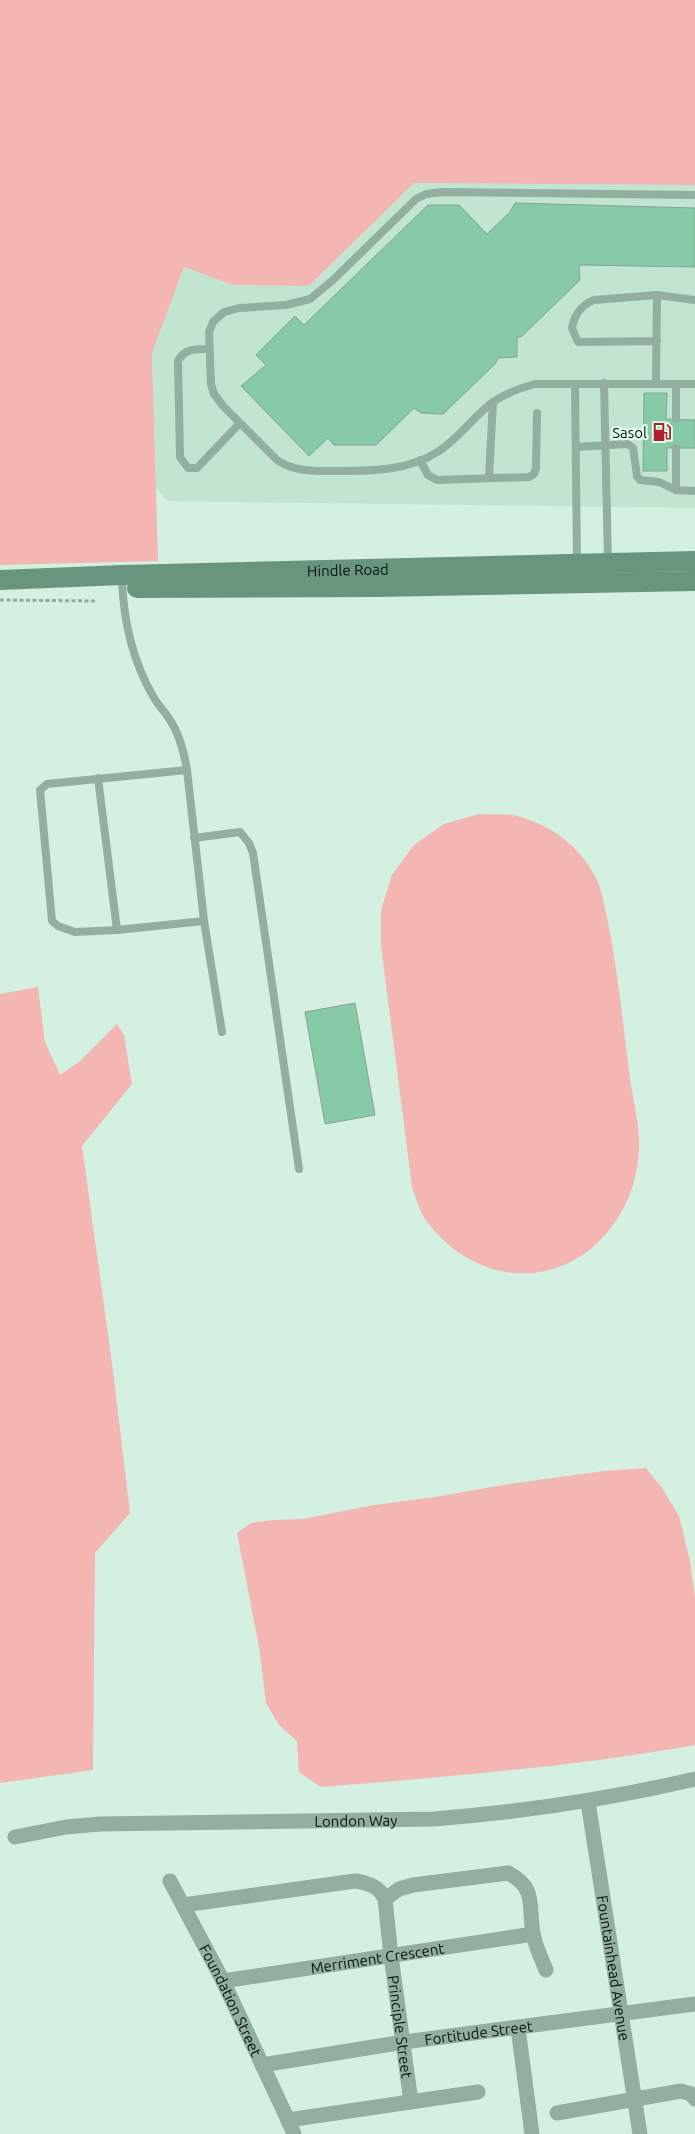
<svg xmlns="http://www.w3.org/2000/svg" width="695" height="2134" font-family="Ubuntu,sans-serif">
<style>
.built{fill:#c2e5d1}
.green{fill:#f3b6b3}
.building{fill:#86caa7;stroke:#88a193}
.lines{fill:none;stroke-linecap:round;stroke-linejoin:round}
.path{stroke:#94ab9e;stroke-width:3;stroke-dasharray:4 2.5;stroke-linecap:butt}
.lane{stroke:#93afa0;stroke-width:8}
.street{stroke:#93afa0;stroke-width:15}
.secondary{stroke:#69947d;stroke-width:20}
.labels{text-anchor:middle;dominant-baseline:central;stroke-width:4.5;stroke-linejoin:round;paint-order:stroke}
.poi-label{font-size:15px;fill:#09130e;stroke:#e1fded;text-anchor:end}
.street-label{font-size:15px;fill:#09130e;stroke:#e1fded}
</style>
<rect width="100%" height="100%" fill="#d4f0e0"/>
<path class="built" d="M414,183L695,185V508L168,501L156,488L152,353L184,267L233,285L309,286Z"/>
<path class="green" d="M0,0H695V185L414,183L309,286L233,285L184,267L152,353L158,561L0,565Z
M479,814C491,815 506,813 517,816C540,822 562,834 578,852C586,860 597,877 600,888C616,948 622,1017 630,1079C633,1098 641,1133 639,1150C638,1162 636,1177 632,1188C598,1286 487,1304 425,1219C419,1210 416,1197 412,1187L381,946V910L392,875L414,845L444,824Z
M38,987L45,1042L60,1075L79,1062L117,1024L124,1035L132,1084L82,1146L113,1371L130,1513L95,1553L93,1770L0,1783V994Z
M646,1468L662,1488L679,1516L690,1561L695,1598V1745C572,1767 446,1777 321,1787L299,1772L297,1741L279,1725L266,1703L259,1647L237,1533L251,1523L274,1520L303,1519L374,1505L435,1497L509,1484L604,1471Z"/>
<path class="building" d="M515,203L695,208V267L581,265L579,268L580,280L521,337H517V357L498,358L495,364L443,414L421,413L414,408L376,445H334L328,438L309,456L241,386L266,365L256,355L295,316L304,325L428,205H459L487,234L510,212Z
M644,393H667L666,419L695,420V448H667V471H643Z
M355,1003L375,1115L325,1124L305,1012Z"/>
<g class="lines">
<path class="path" d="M0,600L95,601"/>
<path class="lane" d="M695,195L443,192L426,194L416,199L333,280L310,299L286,305L239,308L224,312L213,322L209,332L211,384L214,394L224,407L277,460C294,472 316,471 336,471C371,471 409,471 439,451C460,437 474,416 493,402C506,393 520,388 535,384H695
M657,341L578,342L572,328C574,316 581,305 594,300L657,295L695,300
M209,349C196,349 185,348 178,361L180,457L188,468H197L240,423
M604,383L608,563
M575,384L577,564
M656,384L657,295
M676,384V419
M576,447L628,444L633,448L637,476L640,480L659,482L676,490L695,491
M676,448V490
M420,460L428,475L437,480L529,477L534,474L536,468L537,413
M489,477L493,402
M122,577C123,619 133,662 154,698C159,706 165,712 170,720C180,735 184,752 187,770L202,903L204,921L117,930L75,932L58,926L52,921L40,790L47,784L187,770
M98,778L117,930
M194,838L240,832L249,843L253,853L299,1169
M204,921L222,1032"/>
<g class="street">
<path id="s1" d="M588,1802L640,2134"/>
<path id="s2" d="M15,1837L66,1827L100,1824L434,1819C522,1812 609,1799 695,1779"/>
<path id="s3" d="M170,1881L223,1981L288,2120L478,2092"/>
<path d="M385,1899L399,1889L413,1885L508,1873C537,1888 528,1905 533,1933C535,1945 541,1958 546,1970"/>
<path id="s4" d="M183,1905L355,1881C368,1883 379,1886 385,1899L391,1956L411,2102"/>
<path id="s5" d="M223,1981L533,1934"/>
<path d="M518,2028L532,2134"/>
<path id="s6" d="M262,2065L404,2042L695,2004"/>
<path d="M557,2113L681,2091L691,2094L695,2099"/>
<path d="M288,2120L294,2134"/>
</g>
<g class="secondary">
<path id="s7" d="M0,580L122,575L695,561"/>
<path d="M137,588L377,587L695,581"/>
</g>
</g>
<defs>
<g id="fuel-bare" transform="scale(1.5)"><path d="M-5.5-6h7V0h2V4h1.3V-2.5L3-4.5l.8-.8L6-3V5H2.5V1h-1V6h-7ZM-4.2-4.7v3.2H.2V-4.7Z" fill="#b11e2e" stroke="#e1fded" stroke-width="2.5" paint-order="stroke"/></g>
</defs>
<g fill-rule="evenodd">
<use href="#fuel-bare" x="662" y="432"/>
</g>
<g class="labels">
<g class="poi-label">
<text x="647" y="432">Sasol</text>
</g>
<g class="street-label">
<text stroke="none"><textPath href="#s7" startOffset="348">Hindle Road</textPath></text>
<text stroke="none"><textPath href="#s2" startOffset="342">London Way</textPath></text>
<text stroke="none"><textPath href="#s5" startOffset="156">Merriment Crescent</textPath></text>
<text stroke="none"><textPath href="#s1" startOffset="168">Fountainhead Avenue</textPath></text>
<text stroke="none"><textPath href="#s3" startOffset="134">Foundation Street</textPath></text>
<text stroke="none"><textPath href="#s4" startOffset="339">Principle Street</textPath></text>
<text stroke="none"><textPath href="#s6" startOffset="219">Fortitude Street</textPath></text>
</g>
</g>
</svg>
